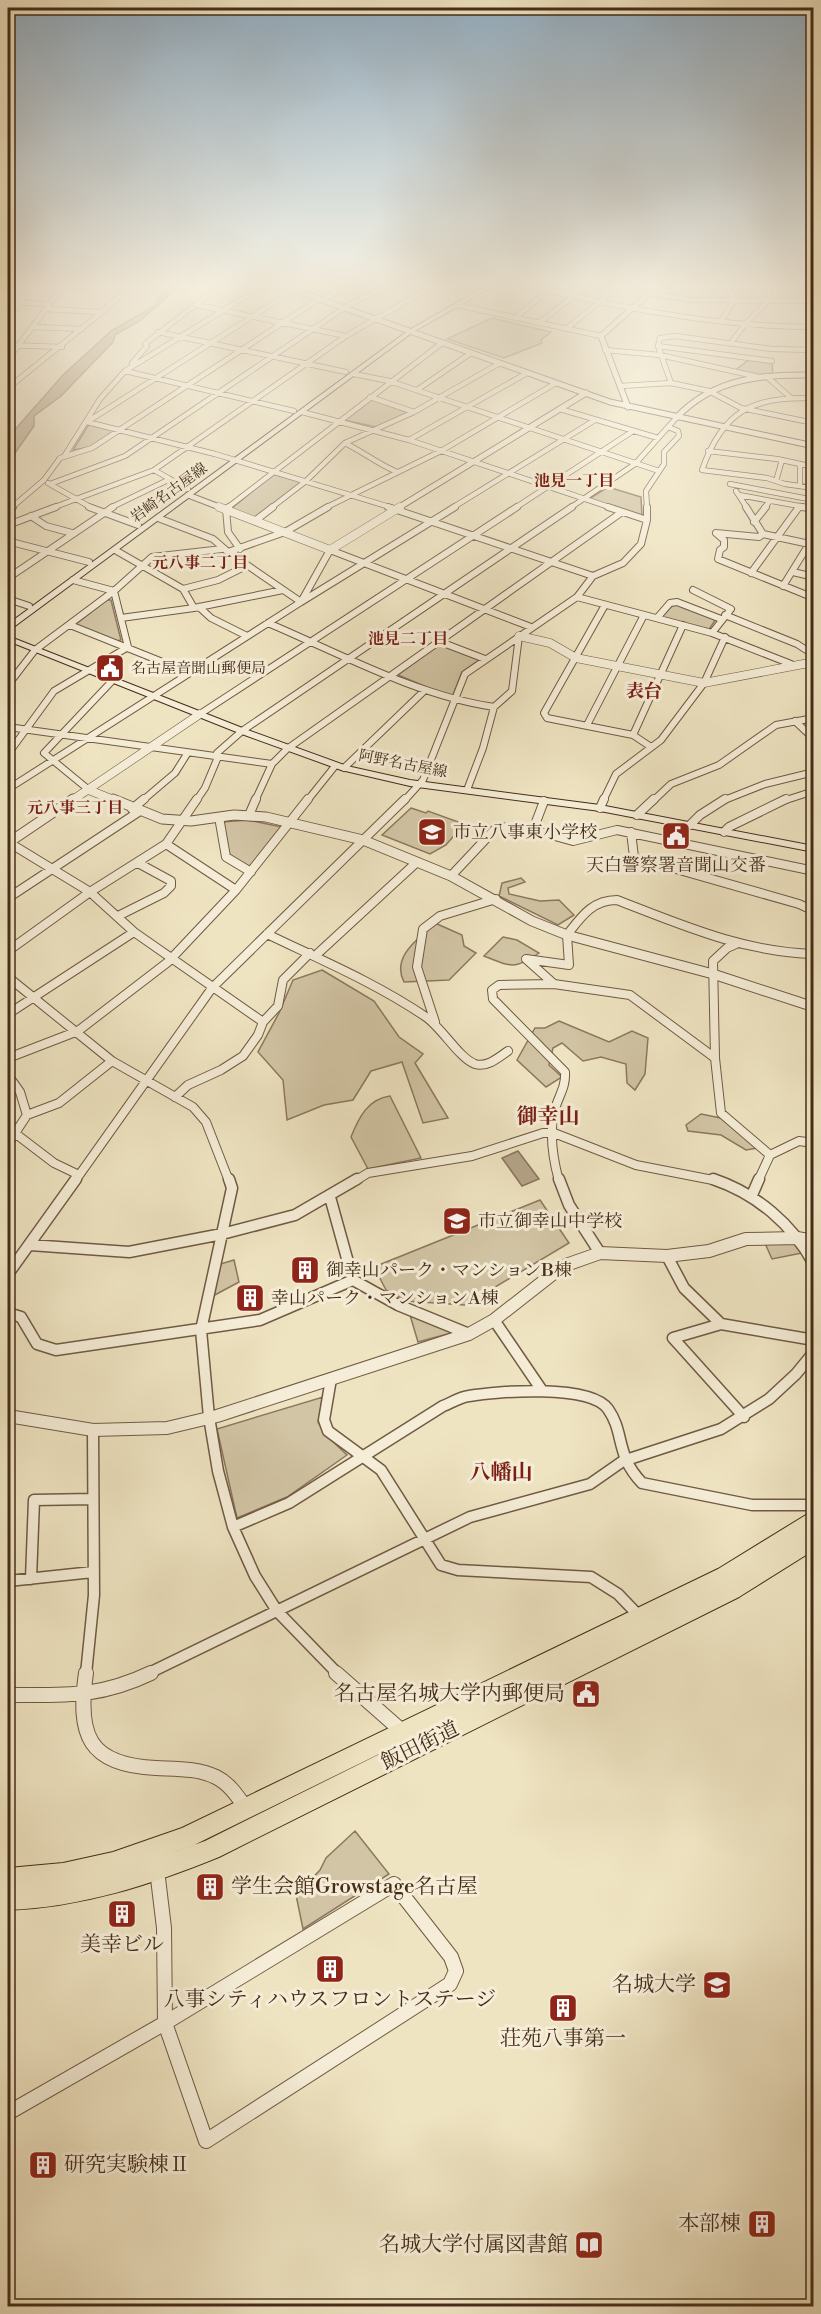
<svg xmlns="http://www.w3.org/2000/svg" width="821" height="2314" font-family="'Libre Bodoni','Noto Serif JP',serif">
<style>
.green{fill:#d2c5a5;stroke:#8c785f;stroke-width:1.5}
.water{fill:#b5a589;stroke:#88755c;stroke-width:1.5}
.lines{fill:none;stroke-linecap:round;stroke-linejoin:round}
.minor-far4-casing{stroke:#705a43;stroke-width:6}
.minor-far3-casing{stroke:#705a43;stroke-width:8}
.minor-far2-casing{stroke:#705a43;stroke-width:10}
.minor-far1-casing{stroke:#705a43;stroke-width:13}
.minor-casing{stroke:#705a43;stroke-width:16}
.tertiary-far3-casing{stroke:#705a43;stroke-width:7}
.tertiary-far2-casing{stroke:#705a43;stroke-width:9}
.tertiary-far1-casing{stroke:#705a43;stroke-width:11}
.tertiary-casing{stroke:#705a43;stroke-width:14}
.secondary-casing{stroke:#452c19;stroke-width:2}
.trunk-casing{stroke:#452c19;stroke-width:2}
.minor-far4{stroke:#f5edd7;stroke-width:4.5}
.minor-far3{stroke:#f5edd7;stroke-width:6}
.minor-far2{stroke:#f5edd7;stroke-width:8}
.minor-far1{stroke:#f5edd7;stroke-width:10}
.minor{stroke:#f5edd7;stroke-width:14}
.tertiary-far3{stroke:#f5edd7;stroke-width:5}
.tertiary-far2{stroke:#f5edd7;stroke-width:8}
.tertiary-far1{stroke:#f5edd7;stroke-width:9}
.tertiary{stroke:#f5edd7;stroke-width:12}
.secondary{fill:#f5edd7;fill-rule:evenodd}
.trunk{fill:#efe4c2;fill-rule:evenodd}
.labels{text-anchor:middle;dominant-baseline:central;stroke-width:6;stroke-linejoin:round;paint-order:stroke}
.far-street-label{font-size:15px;fill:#452c19;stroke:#f5edd7}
.far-poi-label{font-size:15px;fill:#452c19;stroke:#f5edd7;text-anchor:start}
.far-neighbourhood-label{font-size:16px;font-weight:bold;fill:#7a1f14;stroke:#f5edd7}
.far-quarter-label{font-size:18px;font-weight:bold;fill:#7a1f14;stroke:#f5edd7}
.poi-label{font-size:18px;fill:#452c19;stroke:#f5edd7;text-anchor:start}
.quarter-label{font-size:21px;font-weight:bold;fill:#7a1f14;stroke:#f5edd7}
.near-poi-label{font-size:21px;fill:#452c19;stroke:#f5edd7;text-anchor:end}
.near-street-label{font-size:21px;fill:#452c19;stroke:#f5edd7}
</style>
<rect width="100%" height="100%" fill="#efe4c2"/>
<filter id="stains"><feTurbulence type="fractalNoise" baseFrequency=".00333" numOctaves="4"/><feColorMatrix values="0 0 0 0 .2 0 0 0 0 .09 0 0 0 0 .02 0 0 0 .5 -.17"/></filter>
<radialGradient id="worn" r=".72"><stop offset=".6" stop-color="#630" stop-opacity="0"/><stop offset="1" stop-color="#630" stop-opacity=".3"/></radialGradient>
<path class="green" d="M492,318L551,332L541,340L542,343L504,358L447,339Z
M750,359L772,362L773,376H759L734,371Z
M371,399L409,413L376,427L344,420Z
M89,424L116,430L91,447L73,450Z
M273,474L302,482L254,518L231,509Z
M608,487L641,497L642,517L589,499Z
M106,600H111L121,640L116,641L75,625Z
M677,604L716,619L708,631L661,618L672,606Z
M439,644L479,660L462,672L453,695L448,696L398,675Z
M411,808L426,813L428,811L464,824L446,845L430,854L382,835Z
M248,820L282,827L251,866L246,867L228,856L222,822Z
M521,878L525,882L508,888L509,894L540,901L559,900L574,915L558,925L499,896L502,883Z
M435,923L462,935L464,946L476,953L449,980L404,982C391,957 418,939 435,923Z
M503,937L517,940L539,953C515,970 511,967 484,956Z
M322,970L374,1001L399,1037L423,1054L415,1063L448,1118L423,1123L402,1062L371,1071L353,1100L324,1105L287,1120L283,1080L258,1052L279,1013L293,980Z
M559,1021L609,1042L632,1031L648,1038L645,1074L635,1090L627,1083L626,1064L601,1057L583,1061L562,1043L553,1048L549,1065L562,1077L546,1087L517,1060L535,1028H545Z
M390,1096L421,1158L368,1169L351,1137C359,1117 368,1099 390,1096Z
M701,1114L735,1121L758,1148L746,1150L721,1135L688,1131L686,1125Z
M540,1200L569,1243L465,1305L406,1301L386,1290L374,1267Z
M794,1240L802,1253L772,1259L764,1241Z
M234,1260L239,1282L211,1297L217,1265Z
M410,1315L448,1330L451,1333L418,1342Z
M323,1397L318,1422L327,1436L347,1455L287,1497L237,1518L217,1429Z
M355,1831L389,1874L303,1929L296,1895L320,1870L326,1858Z"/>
<path class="water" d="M177,282H184L141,320L115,335L113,342L61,396L34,416V426L8,463L12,433L63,375L111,331L156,305L160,295Z
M518,1151L539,1179L522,1186L502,1158Z"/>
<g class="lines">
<g class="minor-far4-casing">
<path id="minor-far4" d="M66,282L46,309L102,312L135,282
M236,282L261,287
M332,282L349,286
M509,282C610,305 710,327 814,327
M434,283L473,293
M312,286L337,292
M650,293L691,300L814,301
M322,300L357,282
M794,300L802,282
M8,302L49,304
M197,305L346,336
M457,305L601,336
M8,317L36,282
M515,318L558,282
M721,321L735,299L723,282
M539,323L592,282
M33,327L82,329
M566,329L624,282
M158,332L346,372
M731,343L745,324L770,299L769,282
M8,345L62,347
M658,346L772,361
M605,350L660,355L759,377
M814,350L772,349L675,336L660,338L658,346L671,383L709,391L741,408L814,423
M8,359L46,309
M132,363L147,346L145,344L225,282
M125,371L294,411
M354,374L389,381L659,471
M766,376L790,397
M620,386L671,383
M8,388L102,312
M417,390L471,353
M370,397L414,412
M814,398C752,397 723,410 702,470L767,478L785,484L814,488
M560,409L658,438
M302,412L409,440L612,508
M87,422L215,454L393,508
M87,422L294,290
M409,440L527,373
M345,443C363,452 378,464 397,472
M708,451L777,459L814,467
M65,455L100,399L125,371L269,282
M800,464V486
M154,470L188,489
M776,481L782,460
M48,483L92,508
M50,484L125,456L347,306L394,282
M730,484L814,500
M736,491L747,508
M739,495L810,508
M11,508L44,480L60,458L92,448L319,299
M52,508L154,470L346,336L440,282
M110,508L170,479
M227,508L442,343
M271,508L306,481L345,443L414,412L500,363
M325,508L441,451L556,383
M452,508L595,420
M515,508L633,431
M570,508L635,464L677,417
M647,508L646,491L664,464V452L679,436L678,431L668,427
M764,508L770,501
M798,508L800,506"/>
</g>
<g class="minor-far3-casing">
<path id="minor-far3" d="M89,507L138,525
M229,507L226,509L228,532L240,549
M388,507L593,576
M608,507L647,520
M746,507L763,534
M802,507L814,509
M8,511L13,507
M31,516L46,526L72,533
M158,518L213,539L228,552L285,532L328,507
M256,520L273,507
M754,522L766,507
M8,525L56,507
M716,533L724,540V547L720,550L718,559L814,598
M716,533L759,537L763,534L814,545
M8,538L15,543L89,562
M115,550L183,589L194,608L283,590
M228,552L301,602L455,507
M793,572L814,577
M751,573L799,507
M8,578L113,507
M783,586L814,536
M183,589L218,580L246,566
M693,590L731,609L712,633
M577,597L712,633L791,664
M8,599L29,606
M605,605L544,713L547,718L633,735L651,747
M199,607L211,618L247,636
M725,615L797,644L814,655
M121,618L194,608
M657,618L670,603L677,602L721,619
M268,623C341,654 415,695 494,707
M70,625L190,673
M438,641L485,659
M8,685L35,650L114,591L73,580
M200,714L517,507
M795,721L814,739
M587,725L644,615
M8,727L272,764
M633,735L683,625
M8,754L54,691L128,647L114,591L152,557L222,549
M344,768L425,690
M8,789L301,602L330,550L531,627
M89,790L44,753L113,680
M467,790L483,748L494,707L512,691L519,636
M142,801L175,773L187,754
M196,801L205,788L218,757L217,753L242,731L572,507
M255,801L272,764L287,749L622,512
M307,801L335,766
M404,801L423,780L465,674L577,597L593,576L623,563L641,544L647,520V507
M603,801L616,774L661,740L704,683L725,637
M653,801L671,784L719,765L776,725L814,718
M722,801L765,784L814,772
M783,801L814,791"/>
</g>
<g class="minor-far2-casing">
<path id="minor-far2" d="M600,808L604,799
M132,809L144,799
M249,815L256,799
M637,815L654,799
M219,817L226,857L251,872
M690,825L700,815L725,799
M533,830L544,801
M631,832L634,857L799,904L814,911
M724,832L729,827L786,799
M8,842L90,892L134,932L263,1022
M166,844L236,890
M451,876L497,827L533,830L573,841L617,830L814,871
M8,898L140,811
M118,916L164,893L171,886V881L138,863
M267,934C321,960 376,983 426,1017C442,1028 459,1058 475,1064C487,1068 499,1057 508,1051
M736,944L727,948L713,961L715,1058L721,1113L770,1155L758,1181
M8,951L90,892L166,844L197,799
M315,956L417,862
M8,977L112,1061L193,1107L206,1122L229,1181
M554,984L526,959L569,965L567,935C581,917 592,900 617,900C682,925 743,952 814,954
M8,1014L134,932
M435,1022L417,967L423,929L440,916L496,899
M8,1058L78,1031L168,962L236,890L308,799
M8,1075L20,1092L27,1115L8,1144
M175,1097L188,1085L221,1070L243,1056L258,1035L263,1022L278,1006L283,980L310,953
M27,1115L59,1103L112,1061
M16,1134L54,1163L79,1175
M770,1155L799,1141L814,1143
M75,1181L212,988L405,799
M355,1181L368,1173L472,1156L543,1133H554L636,1165L718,1181
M559,1181C553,1159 549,1131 555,1109C559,1095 566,1087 565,1072L493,999L492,990L499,985L554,984L630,995L715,1058"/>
</g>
<g class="minor-far1-casing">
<path id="minor-far1" d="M229,1179L232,1188L201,1330L209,1417L218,1471L233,1527L255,1576L277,1611L338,1674
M559,1179L569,1205L600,1253
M713,1179C757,1194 792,1224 814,1264
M752,1195L759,1179
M330,1197L353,1280L398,1305L469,1334
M30,1245L129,1252L222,1234L295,1215L357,1179
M667,1256L684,1288L721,1324L814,1340
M8,1274L76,1179
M8,1313L21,1317L37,1344L56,1350L260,1320L353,1280
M494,1320L541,1389
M721,1324L673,1338L744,1417
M331,1379L324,1420L328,1431L381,1470L441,1565L458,1570L591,1577L618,1594L641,1618
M233,1527L289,1503L443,1406C451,1403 460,1397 469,1396C497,1391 590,1384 608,1409C625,1433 615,1455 642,1483L752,1505H814
M31,1579L34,1500L93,1499
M8,1581L93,1572
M86,1674L94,1595L93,1430
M147,1674L470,1517L590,1484L623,1461L721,1429L769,1399L796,1374L814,1352"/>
</g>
<g class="minor-casing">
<path id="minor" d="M86,1673C77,1735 88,1765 156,1768C176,1769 198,1768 216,1777C230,1784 238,1797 247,1810
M336,1673L403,1732
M8,1695C64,1695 99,1698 151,1673
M157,1870L164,1928L165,2023
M394,1884L451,1957L456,1971L450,1984L206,2141L165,2023Z
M8,2113L165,2023"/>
</g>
<g class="tertiary-far3-casing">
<path id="tertiary-far3" d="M271,282L610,402L814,446
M628,407L601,336L662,282
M677,417C714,378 763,374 814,375
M188,495L222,508
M398,508L586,393"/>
</g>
<g class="tertiary-far2-casing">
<path id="tertiary-far2" d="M219,507L330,550L400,507
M519,636L550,643L576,658L704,683L814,662
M89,790L116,801
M71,801L200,714"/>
</g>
<g class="tertiary-far1-casing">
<path id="tertiary-far1" d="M113,799L162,819L191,821L234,815L266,817L363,840L451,876L532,921L567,935L713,974L814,1007
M8,843L73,799"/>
</g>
<g class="tertiary-casing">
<path id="tertiary" d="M8,1416L93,1430L167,1428L217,1416L469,1334L494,1320L563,1266L600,1253L667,1256L709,1251L746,1239L797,1238L814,1241"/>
</g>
<g class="secondary-casing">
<path id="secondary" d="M493,282H501L413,332L11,629H8V624L409,330Z
M8,636L245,729L347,766L410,780L600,805L814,846V852L600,811L410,786L341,770L239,733L8,641Z"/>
</g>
<g class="trunk-casing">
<path id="trunk" d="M814,1510V1530L811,1531L814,1530V1550L739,1597L219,1857C150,1885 82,1907 8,1910V1868L63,1863L113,1852L182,1828L718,1569ZM434,1727L205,1841L141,1864L194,1845Z"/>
</g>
<use href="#minor-far4" class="minor-far4"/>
<use href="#minor-far3" class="minor-far3"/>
<use href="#minor-far2" class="minor-far2"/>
<use href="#minor-far1" class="minor-far1"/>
<use href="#minor" class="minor"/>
<use href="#tertiary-far3" class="tertiary-far3"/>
<use href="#tertiary-far2" class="tertiary-far2"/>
<use href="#tertiary-far1" class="tertiary-far1"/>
<use href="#tertiary" class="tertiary"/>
<use href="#secondary" class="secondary"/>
<use href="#trunk" class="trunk"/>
</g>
<linearGradient id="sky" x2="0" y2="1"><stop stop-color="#93aec2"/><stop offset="0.47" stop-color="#f8f3e4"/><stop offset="1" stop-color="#f8f3e4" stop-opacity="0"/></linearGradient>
<rect width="821" height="606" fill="url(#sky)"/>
<defs>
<g id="civic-square" transform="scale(1.5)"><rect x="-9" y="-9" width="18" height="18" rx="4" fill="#8f2418" stroke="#f5edd7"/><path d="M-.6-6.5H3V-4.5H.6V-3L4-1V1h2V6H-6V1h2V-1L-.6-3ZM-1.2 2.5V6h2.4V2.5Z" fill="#fff"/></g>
<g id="school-square" transform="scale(1.5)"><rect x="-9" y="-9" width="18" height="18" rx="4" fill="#8f2418" stroke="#f5edd7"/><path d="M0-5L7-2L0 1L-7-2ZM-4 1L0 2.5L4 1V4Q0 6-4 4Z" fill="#fff"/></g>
<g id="building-square" transform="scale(1.5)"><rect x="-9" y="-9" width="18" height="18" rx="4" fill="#8f2418" stroke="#f5edd7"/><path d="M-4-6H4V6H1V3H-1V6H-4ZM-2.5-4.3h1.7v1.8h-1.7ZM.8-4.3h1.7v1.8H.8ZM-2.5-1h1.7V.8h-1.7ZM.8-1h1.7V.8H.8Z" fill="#fff"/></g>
<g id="university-square" transform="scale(1.5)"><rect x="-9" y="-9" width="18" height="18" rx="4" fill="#8f2418" stroke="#f5edd7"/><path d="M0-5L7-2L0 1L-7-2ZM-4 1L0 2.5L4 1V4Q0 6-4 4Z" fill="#fff"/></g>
<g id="library-square" transform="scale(1.5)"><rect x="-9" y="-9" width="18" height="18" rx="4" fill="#8f2418" stroke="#f5edd7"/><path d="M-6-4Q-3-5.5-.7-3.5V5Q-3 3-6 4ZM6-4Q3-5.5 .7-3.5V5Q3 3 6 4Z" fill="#fff"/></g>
</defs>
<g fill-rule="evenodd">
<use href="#civic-square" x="110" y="668"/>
<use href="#school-square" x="432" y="832"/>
<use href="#civic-square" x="676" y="836"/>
<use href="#school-square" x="457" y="1221"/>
<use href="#building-square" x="305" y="1270"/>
<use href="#building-square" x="250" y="1298"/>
<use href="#civic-square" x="586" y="1694"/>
<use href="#building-square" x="210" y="1887"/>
<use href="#building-square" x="122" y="1914"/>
<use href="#building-square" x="330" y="1969"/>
<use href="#university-square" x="717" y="1985"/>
<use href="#building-square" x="563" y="2008"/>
<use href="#building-square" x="43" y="2165"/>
<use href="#building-square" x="762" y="2224"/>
<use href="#library-square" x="589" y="2245"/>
</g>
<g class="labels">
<g class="far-street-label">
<text transform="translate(169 493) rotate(-36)">岩崎名古屋線</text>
<text transform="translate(403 764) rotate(11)">阿野名古屋線</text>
</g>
<g class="far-poi-label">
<text x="131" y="668">名古屋音聞山郵便局</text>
</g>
<g class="far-neighbourhood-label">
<text x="574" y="481">池見一丁目</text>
<text x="200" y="563">元八事二丁目</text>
<text x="408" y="639">池見二丁目</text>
<text x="75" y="808">元八事三丁目</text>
</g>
<g class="far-quarter-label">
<text x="644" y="691">表台</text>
</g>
<g class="poi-label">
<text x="453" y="832">市立八事東小学校</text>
<text x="676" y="865" text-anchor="middle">天白警察署音聞山交番</text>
<text x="478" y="1221">市立御幸山中学校</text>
<text x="326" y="1270">御幸山パーク・マンションB棟</text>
<text x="271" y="1298">幸山パーク・マンションA棟</text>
</g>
<g class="quarter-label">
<text x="548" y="1117">御幸山</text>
<text x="501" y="1473">八幡山</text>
</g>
<g class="near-poi-label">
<text x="565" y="1694">名古屋名城大学内郵便局</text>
<text x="231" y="1887" text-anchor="start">学生会館Growstage名古屋</text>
<text x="122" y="1945" text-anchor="middle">美幸ビル</text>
<text x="696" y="1985">名城大学</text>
<text x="330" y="2000" text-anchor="middle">八事シティハウスフロントステージ</text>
<text x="563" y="2039" text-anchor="middle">荘苑八事第一</text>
<text x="64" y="2165" text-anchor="start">研究実験棟Ⅱ</text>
<text x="741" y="2224">本部棟</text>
<text x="568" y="2245">名城大学付属図書館</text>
</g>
<g class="near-street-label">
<text transform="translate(420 1746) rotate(-26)">飯田街道</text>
</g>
</g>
<rect width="821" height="2314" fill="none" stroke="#efe4c2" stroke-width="30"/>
<rect x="9" y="9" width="803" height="2296" fill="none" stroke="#452c19" stroke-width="3"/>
<rect x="15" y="15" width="791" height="2284" fill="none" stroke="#452c19" stroke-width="1.5"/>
<rect width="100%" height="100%" filter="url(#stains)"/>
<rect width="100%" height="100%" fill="url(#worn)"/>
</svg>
